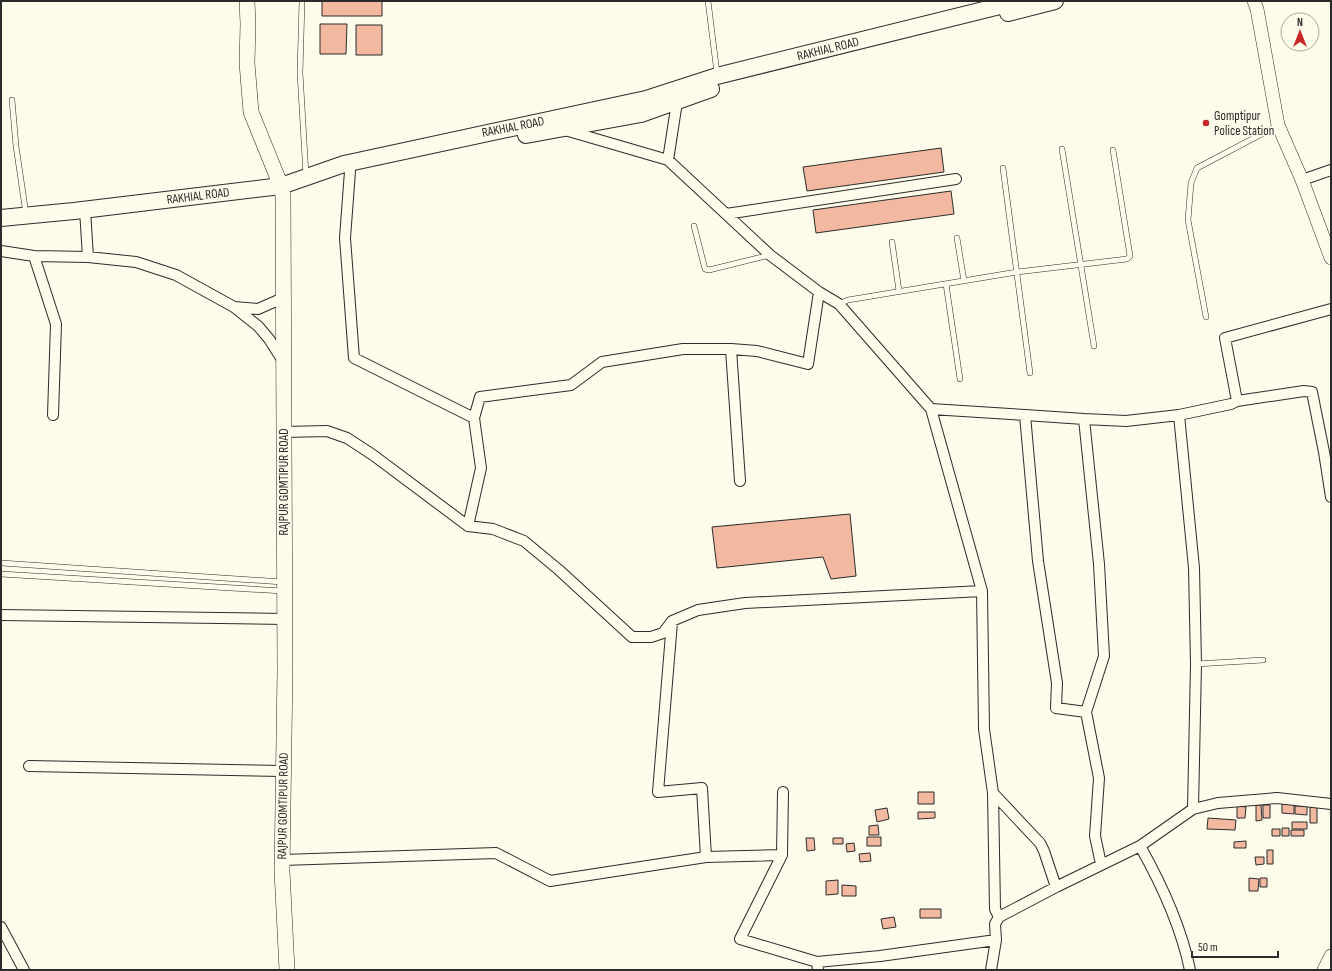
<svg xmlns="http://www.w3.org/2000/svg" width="1332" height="971" font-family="'Sofia Sans Condensed',sans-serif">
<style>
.building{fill:#f2b8a0;stroke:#2b2b2b}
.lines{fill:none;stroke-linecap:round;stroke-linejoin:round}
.service-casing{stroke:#2b2b2b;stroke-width:6}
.minor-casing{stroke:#2b2b2b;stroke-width:12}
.tertiary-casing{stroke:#2b2b2b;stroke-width:14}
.secondary-casing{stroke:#2b2b2b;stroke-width:16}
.primary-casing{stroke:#2b2b2b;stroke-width:18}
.service{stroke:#fdfbea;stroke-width:5}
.minor{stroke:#fdfbea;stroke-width:10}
.tertiary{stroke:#fdfbea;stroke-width:13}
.secondary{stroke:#fdfbea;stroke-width:15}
.primary{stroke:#fdfbea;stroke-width:16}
.poi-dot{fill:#c62828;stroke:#fdfbea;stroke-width:1.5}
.labels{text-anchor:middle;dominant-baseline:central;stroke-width:3;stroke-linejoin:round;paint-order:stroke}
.street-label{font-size:13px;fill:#2b2b2b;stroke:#fdfbea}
.poi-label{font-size:13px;fill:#2b2b2b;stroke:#fdfbea;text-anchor:start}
</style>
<rect width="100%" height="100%" fill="#fdfbea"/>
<path class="building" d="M322,1H382V16H322Z
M320,24H347L346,54H320Z
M356,25H382V55H356Z
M941,148L944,172L807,191L803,167Z
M951,191L954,214L816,233L813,210Z
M850,514L856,576L831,579L823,557L717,568L712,527Z
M918,792H934V804H918Z
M1282,804H1294V814L1282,813Z
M1256,805H1261L1262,820L1256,821Z
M1263,805H1270V818H1263Z
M1237,806L1246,807L1245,818H1237Z
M1295,806H1307V815L1295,814Z
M1310,807H1317V823H1310Z
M887,808L889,819L877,822L875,810Z
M918,812H935V818L918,819Z
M1208,818L1236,820L1235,830L1207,829Z
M1292,822H1307V829H1292Z
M878,825L879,835H869V826Z
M1282,828H1289V836H1282Z
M1272,829H1280V836H1272Z
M1291,830H1304V836H1291Z
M867,837H881V846H867Z
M806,838H814L815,850L807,851Z
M833,838H843V844H833Z
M1246,841V848H1234V842Z
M854,843L855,851L847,852L846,844Z
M1267,850H1273V864H1267Z
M870,853L871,861L860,862L859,854Z
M1255,857H1264V864L1256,865Z
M1249,878L1259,879L1258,891H1249Z
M1260,878H1267V887H1260Z
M838,880V894L826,895V881Z
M842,885L856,886V896H842Z
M920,909H941V918H920Z
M894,917L896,927L883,929L881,919Z"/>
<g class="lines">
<g class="service-casing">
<path id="service" d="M302,1L300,73L306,175
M708,1L717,73
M12,100L16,146L26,214
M1062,149L1094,346
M1003,168L1030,373
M694,226L705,269L709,270L770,255
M957,238L964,281
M892,242L899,291
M946,284L960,379
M839,304L848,300L1017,272L1127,259L1130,256L1113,150
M1206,317L1188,220L1191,183L1197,168L1277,126
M1,563L283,582
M1,574L283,591
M1196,664L1263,660"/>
</g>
<g class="minor-casing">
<path id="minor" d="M565,130L668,160L770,255L819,292L839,304L931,409L982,591L984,729L993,793L995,909L999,917
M668,160L677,102
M350,171L345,238L354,358L474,418L481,468L468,526
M1302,180L1331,170
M85,210L88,257
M726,214L956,179
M1,251L34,256L88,257L136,262L176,275L234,307L258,326L269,339L283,361
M34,256L56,324L53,415
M234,307L258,309L283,298
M731,349L740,481
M1237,401L1225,338L1331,309
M931,409L1025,415L1038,561L1057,683L1056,708L1086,712L1099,778L1095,836L1101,864
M1025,415L1084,419
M474,418L480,397L571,385L602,362L683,349H731L757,351L808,364L819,292
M284,432L327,431L347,438L373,455L468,526L493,529L524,541L559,570L632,637H651L663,633L672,621L698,610L745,603L982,591
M1,615L285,619
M672,622L658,792L702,788L706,857L782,855
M1086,712L1104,656L1099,564L1084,419L1126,421L1179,415
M29,766L283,771
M783,792L782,855L740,939L817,962L818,970
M993,793L1040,843L1044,851L1056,887
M1193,809L1196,664L1194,568L1179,415L1231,404L1237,401L1304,391L1312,392L1324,452L1331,497
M1140,846C1162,885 1181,926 1190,970
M282,860L496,853L550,881L706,857
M1,927L24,970
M817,962L880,956L996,940
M991,970L996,940L995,924L999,917L1056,887L1140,846L1193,809L1218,803L1277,798L1331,804"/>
</g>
<g class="tertiary-casing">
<path id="tertiary" d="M1254,1L1257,9L1278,125L1302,180L1331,258
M1324,970L1331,956"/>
</g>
<g class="secondary-casing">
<path id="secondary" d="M247,1L248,24L247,63L251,112L281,186L283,195L285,671L282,871L287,970"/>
</g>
<g class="primary-casing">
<path id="primary" d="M1008,13L1055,1
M526,135L641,114L711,89
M1,218L74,211L281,186L344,164L646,99L717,76L1020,1"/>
</g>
<use href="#service" class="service"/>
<use href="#minor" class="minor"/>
<use href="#tertiary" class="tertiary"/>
<use href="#secondary" class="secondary"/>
<use href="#primary" class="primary"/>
</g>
<circle class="poi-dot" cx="1206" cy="123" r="4"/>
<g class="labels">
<g class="street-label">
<text transform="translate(828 49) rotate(-14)">RAKHIAL ROAD</text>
<text transform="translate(513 127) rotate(-11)">RAKHIAL ROAD</text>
<text transform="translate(198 196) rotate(-7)">RAKHIAL ROAD</text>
<text transform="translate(284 482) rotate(-90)">RAJPUR GOMTIPUR ROAD</text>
<text transform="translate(283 806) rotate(-89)">RAJPUR GOMTIPUR ROAD</text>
</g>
<g class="poi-label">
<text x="1214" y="116">Gomptipur<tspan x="1214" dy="15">Police Station</tspan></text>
</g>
</g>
<rect width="1332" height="971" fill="none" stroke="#2b2b2b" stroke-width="4"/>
<g transform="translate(1300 32)"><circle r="19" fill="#fdfbea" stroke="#a9a89e"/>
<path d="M0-3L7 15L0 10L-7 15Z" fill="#c62828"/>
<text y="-6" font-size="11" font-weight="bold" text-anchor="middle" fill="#2b2b2b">N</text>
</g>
<path d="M1192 951v6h86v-6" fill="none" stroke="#2b2b2b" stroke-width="2"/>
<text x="1198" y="951" font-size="12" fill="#2b2b2b" stroke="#fdfbea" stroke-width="3" paint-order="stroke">50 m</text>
</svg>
